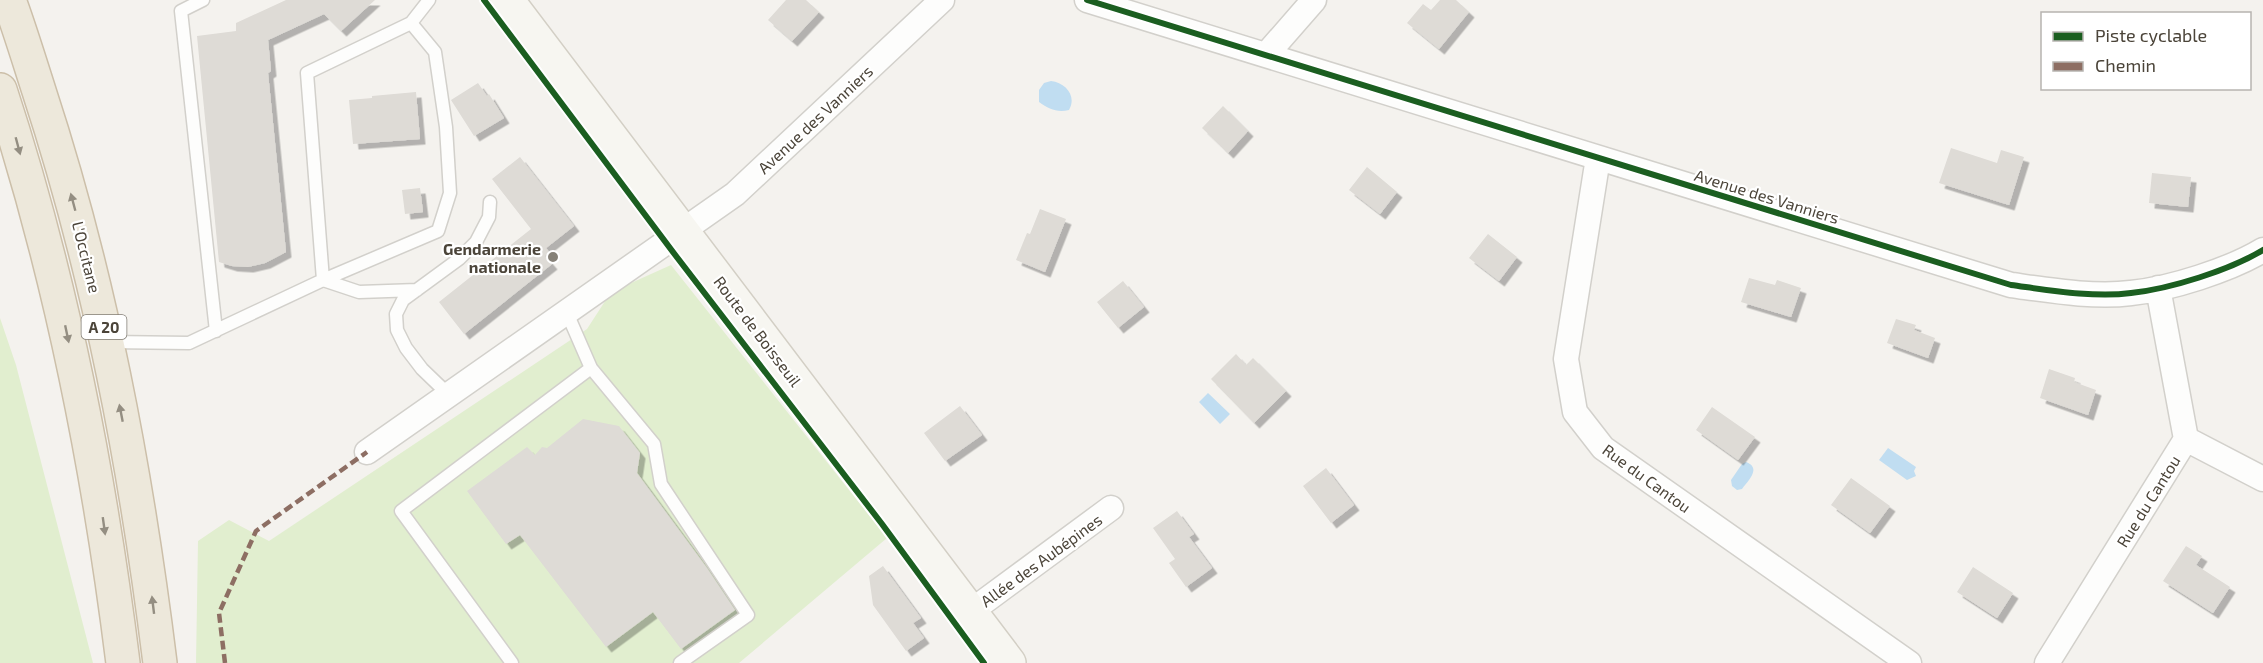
<svg xmlns="http://www.w3.org/2000/svg" width="2263" height="663" font-family="'Exo 2',sans-serif">
<style>
.green{fill:#e1eecf}
.water{fill:#c0ddf1}
.building{fill:#dedbd6;filter:url(#shadow)}
.lines{fill:none;stroke-linecap:round;stroke-linejoin:round}
.service-casing{stroke:#d2d0cb;stroke-width:15}
.minor-casing{stroke:#d2d0cb;stroke-width:27}
.secondary-casing{stroke:#d3cfc5;stroke-width:36}
.motorway-casing{stroke:#ccbfa9;stroke-width:36}
.service{stroke:#fdfdfc;stroke-width:12}
.minor{stroke:#fdfdfc;stroke-width:24}
.secondary{stroke:#f7f6f1;stroke-width:33}
.motorway{stroke:#ede8db;stroke-width:33}
.quiet{stroke:#8d6e63;stroke-width:4.5;stroke-dasharray:9 4.5;stroke-linecap:butt}
.cycleway-casing{stroke:#fff;stroke-width:10}
.cycleway{stroke:#1b5e20;stroke-width:6}
.oneway{fill:#948e82}
.poi-dot{fill:#868178;stroke:#fff;stroke-width:2}
.labels{text-anchor:middle;dominant-baseline:central;stroke-width:4.5;stroke-linejoin:round;paint-order:stroke}
.shield{fill:#fff;stroke:#817c74;stroke-width:1.5}
.shield-label{font-size:15px;font-weight:bold;fill:#4b4439}
.street-label{font-size:16px;fill:#4b4439;stroke:#fff}
.poi-label{font-size:16px;font-weight:bold;fill:#4b4439;stroke:#fff;text-anchor:end}
</style>
<defs>
<filter id="shadow"><feDropShadow dx="5.5" dy="5.5" stdDeviation="0" flood-color="#0004"/></filter>
</defs>
<rect width="100%" height="100%" fill="#f4f2ee"/>
<path class="green" d="M671,265L887,538L739,663H196L198,541L229,520L269,541L587,329L611,292Z
M0,318L16,365L93,663H0Z"/>
<path class="water" d="M1051,81C1066,83 1077,96 1069,110C1057,113 1049,109 1039,102V90L1044,83Z
M1208,393L1230,414L1220,424L1199,402Z
M1888,448L1916,467L1914,471L1916,476L1907,480L1879,460Z
M1746,462C1762,468 1748,481 1742,489L1737,490L1732,486L1731,480L1742,464Z"/>
<path class="building" d="M286,0H375L341,31L324,14L268,40L271,71L268,73L286,252L265,263L248,267L232,266L219,262L197,36L236,31V23Z
M786,0H806L819,12L792,41L768,20Z
M1440,0H1456L1469,12L1439,49L1407,23L1423,4L1431,10Z
M478,83L487,96L489,94L504,118L474,136L451,100Z
M416,92L420,139L353,144L349,100L372,98V96Z
M1223,106L1248,131L1228,153L1202,128Z
M1951,148L1997,163L2001,150L2024,157L2009,205L1939,183Z
M520,157L574,226L546,248L549,252L545,256L552,264L464,334L439,302L531,229L492,179Z
M1367,167L1397,192L1380,214L1349,190Z
M2152,173L2191,177L2188,207L2149,203Z
M420,188L423,212L405,214L402,190Z
M1040,209L1066,219L1045,272L1016,260L1027,233L1030,234Z
M1488,234L1517,257L1499,281L1469,258Z
M1749,278L1775,285L1777,280L1801,288L1791,317L1741,302Z
M1123,281L1144,307L1118,328L1097,302Z
M1896,319L1916,325L1914,330L1935,338L1928,358L1887,343Z
M1236,354L1246,365L1253,358L1286,391L1254,423L1211,379Z
M2049,369L2075,378L2074,382L2096,390L2088,415L2040,398Z
M960,406L982,435L945,461L924,433Z
M1712,407L1755,437L1738,460L1696,430Z
M583,419L619,426L640,453L637,473L707,568L735,610L681,649L653,612L606,647L520,535L506,544L467,491L527,447L535,455L542,447L547,448Z
M1326,468L1354,505L1331,523L1303,486Z
M1851,478L1890,506L1870,533L1831,505Z
M1177,511L1194,534L1189,537L1212,568L1186,587L1169,563L1175,559L1153,528Z
M2186,546L2202,556L2196,565L2230,587L2213,613L2163,581Z
M883,566L921,618L913,623L924,638L906,651L873,605L869,576Z
M1973,567L2013,593L1997,618L1957,592Z"/>
<g class="lines">
<g class="service-casing">
<path id="service" d="M203,0L181,11L216,331
M411,23L435,52L446,127L450,193L438,231L323,280L359,292L417,290
M567,313L591,368
M109,342L189,343L323,280L307,73L411,23L429,0
M449,395L422,369L406,348L397,330L396,314L403,300L459,259L476,242L489,217L490,202
M512,663L401,511L591,368L654,444L661,484L748,615L680,663"/>
</g>
<g class="minor-casing">
<path id="minor" d="M1087,0L2011,285C2048,290 2094,298 2131,293C2170,289 2230,270 2263,250
M1266,55L1314,0
M1598,158L1566,359L1575,412L1603,448L1909,663
M2186,439L2263,479
M367,452L735,194L942,0
M970,612L1111,508
M2047,663L2186,439L2158,288"/>
</g>
<g class="secondary-casing">
<path id="secondary" d="M507,0L1009,663"/>
</g>
<g class="motorway-casing">
<path id="motorway" d="M9,0C20,30 29,60 39,91C100,277 136,469 160,663
M0,90C61,276 99,469 123,663"/>
</g>
<use href="#service" class="service"/>
<use href="#minor" class="minor"/>
<use href="#secondary" class="secondary"/>
<use href="#motorway" class="motorway"/>
<path class="quiet" d="M225,663L219,613L256,531L367,452"/>
<g class="cycleway-casing">
<path id="cycleway" d="M484,0L676,256L882,524L984,663
M1087,0L2011,285C2048,290 2094,298 2131,293C2170,289 2230,270 2263,250"/>
</g>
<use href="#cycleway" class="cycleway"/>
</g>
<defs><path id="oneway-solid" d="M-6-.8H1V-3.2L6.5 0L1 3.2V.8H-6Z" transform="scale(1.5)"/></defs>
<g class="oneway">
<use href="#oneway-solid" transform="translate(18 146) rotate(75)"/>
<use href="#oneway-solid" transform="translate(73 202) rotate(-105)"/>
<use href="#oneway-solid" transform="translate(67 334) rotate(78)"/>
<use href="#oneway-solid" transform="translate(121 413) rotate(-101)"/>
<use href="#oneway-solid" transform="translate(104 526) rotate(82)"/>
<use href="#oneway-solid" transform="translate(153 605) rotate(-97)"/>
</g>
<circle class="poi-dot" cx="553" cy="257" r="6"/>
<g class="labels">
<rect class="shield" x="81.5" y="315" width="45" height="24" rx="4.5"/>
<g class="shield-label">
<text x="104" y="327">A 20</text>
</g>
<g class="street-label">
<text transform="translate(815 119) rotate(-43)">Avenue des Vanniers</text>
<text transform="translate(1767 196) rotate(17)">Avenue des Vanniers</text>
<text transform="translate(87 257) rotate(76)">L'Occitane</text>
<text transform="translate(758 331) rotate(53)">Route de Boisseuil</text>
<text transform="translate(1647 478) rotate(36)">Rue du Cantou</text>
<text transform="translate(2148 501) rotate(-58)">Rue du Cantou</text>
<text transform="translate(1041 560) rotate(-36)">Allée des Aubépines</text>
</g>
<g class="poi-label">
<text x="541" y="248">Gendarmerie<tspan x="541" dy="18">nationale</tspan></text>
</g>
</g>
<rect x="2041" y="12" width="210" height="78" fill="#ffffff" stroke="#b7b4b0" stroke-width="1.5"/>
<rect x="2053" y="32" width="30" height="9" fill="#1b5e20" stroke="#b7b4b0" stroke-width="1.5"/>
<text x="2095" y="42" font-size="18" fill="#4b4439">Piste cyclable</text>
<rect x="2053" y="62" width="30" height="9" fill="#8d6e63" stroke="#b7b4b0" stroke-width="1.5"/>
<text x="2095" y="72" font-size="18" fill="#4b4439">Chemin</text>
</svg>
